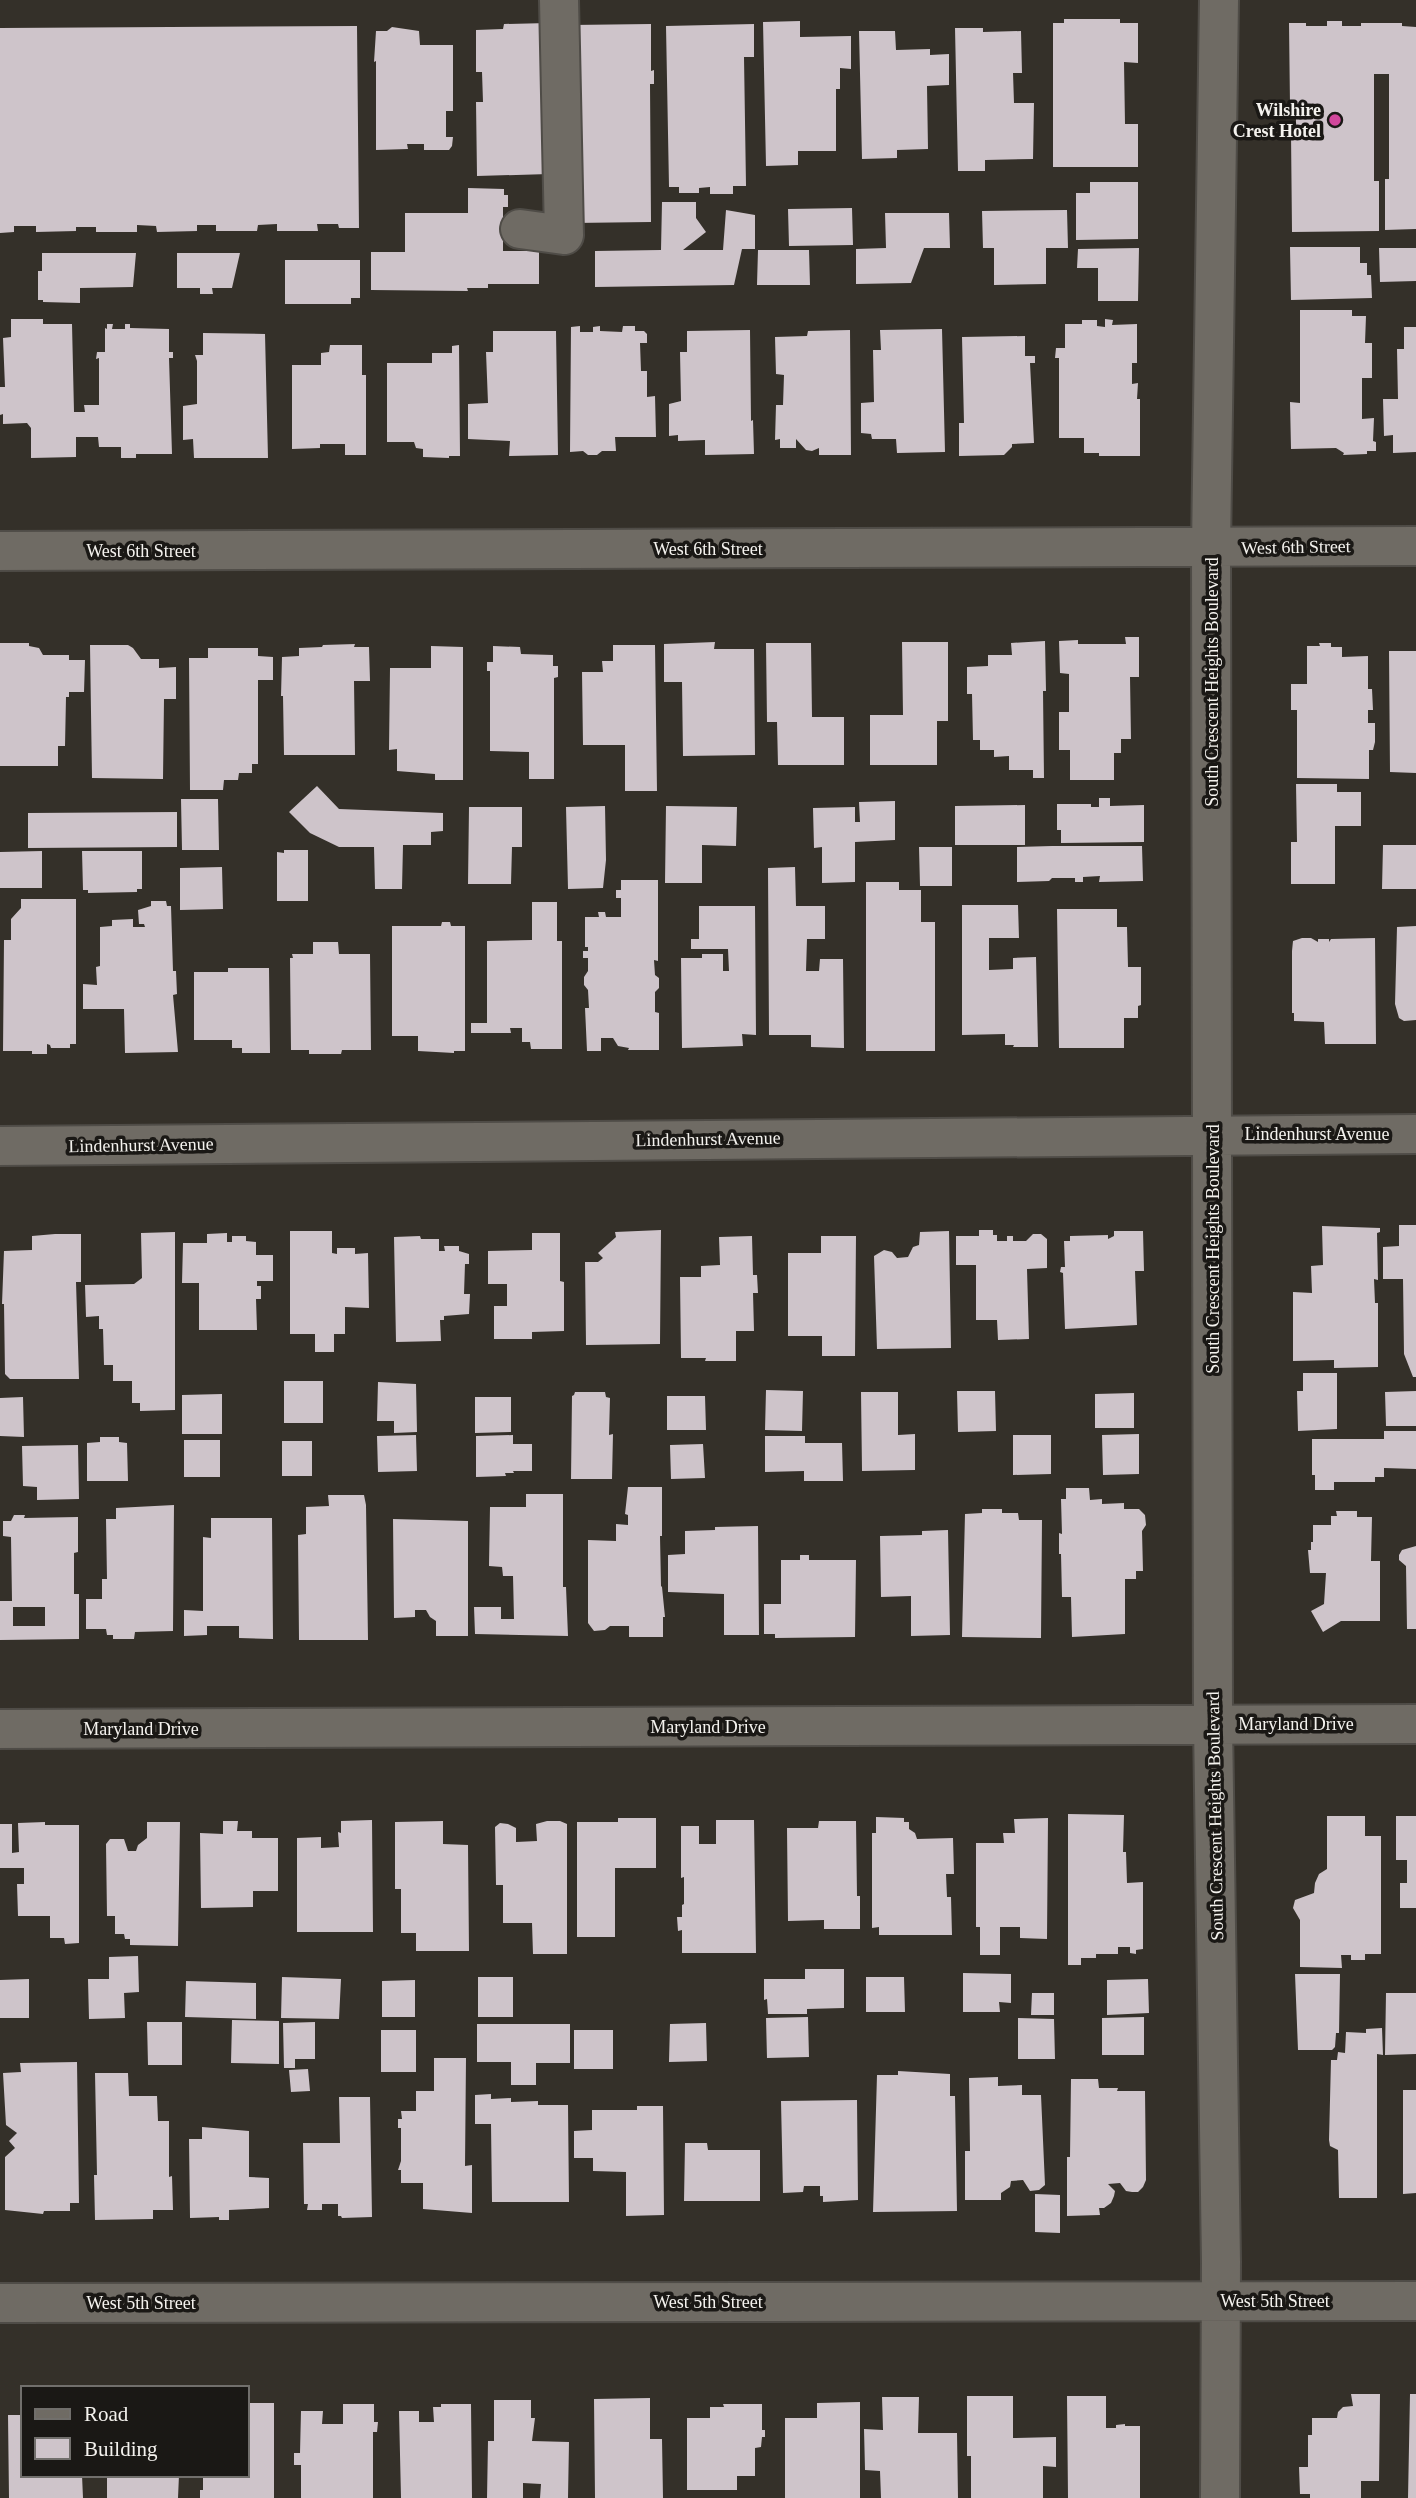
<svg xmlns="http://www.w3.org/2000/svg" width="1416" height="2498" font-family="Georgia,serif">
<style>
.building{fill:#cec4ca;fill-rule:evenodd}
.lines{fill:none;stroke-linecap:round;stroke-linejoin:round}
.minor-casing{stroke:#4f4c47;stroke-width:42}
.minor{stroke:#6f6b64;stroke-width:38}
.hotel-dot{fill:#d1479c;stroke:#1a1815;stroke-width:2.5}
.labels{text-anchor:middle;dominant-baseline:central;stroke-width:7;stroke-linejoin:round;paint-order:stroke}
.poi-label{font-size:18px;font-weight:bold;fill:#f4f2ee;stroke:#1a1815;text-anchor:end}
.street-label{font-size:18px;fill:#f4f2ee;stroke:#1a1815}
</style>
<rect width="100%" height="100%" fill="#343029"/>
<path class="building" d="M1064,19H1120V23H1138V63L1124,62L1125,124H1138V167H1053V23H1064Z
M800,21V37L851,36V69L840,68V89H836V151H798V165L766,166L763,22Z
M1327,21H1342V26H1361V23H1402V26L1416,27V229L1385,230V179H1389V74H1374V181H1379V231L1292,232L1291,133H1296V107L1290,106L1289,23H1306V26H1327Z
M548,23L549,174L477,176L476,102H483L482,72H476V30L503,29L504,24Z
M651,24V71L654,70V84H650L651,222L573,223L571,25Z
M754,24V57H744L746,186H733V194H710V187L699,188V193H679V187H669L666,26Z
M357,26L359,228H339L338,224H317L318,231H277V224L258,225L257,231H216V225H197V231L157,232L156,226L137,225V232H96V227H76V231L36,232V226H14V232L0,233V28Z
M392,27L419,31L420,45H453V111H446V137H453L452,146L449,150H424V144H407L408,149L376,150V61L374,62L376,31H387Z
M955,28H983V32L1021,31L1022,73H1013L1014,103H1034L1033,159L985,160V171H958Z
M859,31H895L896,50L930,49V55L949,54V85L927,86L928,149L897,150V158L862,159Z
M1090,182H1138V239L1076,240V193H1090Z
M468,188L504,189V195H508V207H503V251H539V284H488V288H467L468,291L371,290V252H405V213H468Z
M662,202H696V218L706,232L683,250H723L726,210L755,215V249H742L734,285L595,287V251L661,250Z
M852,208L853,245L789,246L788,209Z
M1067,210L1068,248H1046V284L994,285V248H983L982,211Z
M885,213H949L950,248H924L911,283L856,284V249L886,248Z
M1290,247H1360V263H1367V275H1371L1372,298L1291,300Z
M1139,248L1138,301H1098V268H1077L1078,249Z
M1379,248H1416V281L1380,282Z
M758,250H809L810,285H757Z
M42,253H136L133,287L80,288V303L43,302V300H38V271H42Z
M177,253H240L232,288H212L213,294H200V288H177Z
M285,260H360V298H351V304H285Z
M1300,310H1352V316H1366L1365,343H1372V378H1362V419L1374,418L1373,441L1376,442V451H1367V454L1343,455L1344,453L1336,448L1291,449L1290,402L1300,403Z
M11,319H43V324H72L74,412H85L84,405H99V358L96,359L97,352H105V328L107,329V324H113L112,329H125V324H130V328L169,329V352H173V358H169L172,454H136V458H121V447H99L98,437H76V457L31,458V428L27,423L3,424V414L0,415V387H5L3,338L11,337Z
M1105,319L1113,320L1112,325L1137,324V363H1132V384L1138,383L1137,399H1140V456H1099V453H1084V438H1059V358H1055L1056,348H1065V324H1082V320H1097V326L1105,327Z
M580,326V332H593V327L600,326V331L622,332L623,326H635V331H644L647,334V343H640L641,371H647V397L655,396L656,437H615L616,451H602L597,455H588L583,451L570,452L571,327Z
M1404,327H1416V452L1393,453V435L1384,436L1383,399H1398L1397,349H1404Z
M942,329L945,452L897,453L896,439H872L871,434L861,433V403L874,402L873,350H881L880,330Z
M750,330L751,421L753,420L754,454L705,455V440L678,441V435L669,436V404L681,401L680,352H687V331Z
M850,330L851,455H819V448L812,451L806,450L796,439V448H780V439L775,440L776,405H783L784,375L776,374L775,337L807,336L808,331Z
M493,331H556L558,455L509,456L510,441L468,439V404L488,403L486,352H493Z
M203,333L265,334L268,458H194L193,439L183,440V406L197,404V361L195,355H203Z
M1025,336V356H1035V363H1030L1034,443L1012,444V447L1004,455L959,456V423H964L962,337Z
M330,345H362V375H366V455H345V444H320V448L292,449V365H321V353L329,352Z
M459,345L460,456H449V458L423,457V449L416,448L414,442H387V363H432V353H452V346Z
M1125,637H1139V677H1130L1131,739H1121V753H1114V780H1070V750H1059V712H1069V674L1060,673L1059,641L1078,640V644H1126Z
M1045,641L1046,691H1043L1044,778H1033V770H1009V756L994,757V750H980V740H973L972,694H967V667L988,666V655H1012L1011,643Z
M715,642L714,649H754L755,755L683,756L682,682H664V644Z
M902,642H948V721H937V765H870V715H903Z
M0,643H29V646L39,648L43,655H69V660H85L84,692H69V697H66L65,746H58V766H0Z
M766,643H811L812,717H844V765H778L777,722H767Z
M1319,643H1331V647H1342V657L1368,656V689H1372L1373,710H1368V723H1375V742L1373,750H1369V779L1297,778V710H1291V684H1307V646H1320Z
M355,644L354,647H369L370,681H354L355,755H284L283,696H281L282,657L299,656V648L322,647L323,645Z
M90,645H128L133,648L141,659H159V668L176,667V699H164L163,779L92,778Z
M613,645H655L657,791H625V745H583L582,672H603L602,661H613Z
M431,646L463,647V780H435V774L397,771V749L389,750L390,668H431Z
M493,646L520,647L521,654L553,655V666H558V677L554,678V779H529V752L490,751V671H487V662H493Z
M208,648H258V656L273,657V680H258V764H252V773H239L238,780H224L223,790H190L189,658H208Z
M1389,651H1416V773L1390,772Z
M1296,784H1337V792H1361V826H1335V884H1291V842H1297Z
M317,786L339,809L443,813V831L431,832V845H403L402,889H375L374,847H339L310,833L289,812Z
M1099,798H1110V806L1144,805V842L1061,843V830H1057V804H1091V807H1099Z
M181,799H218L219,850H182Z
M895,801V840L855,842V882L822,883V847L814,848L813,808L855,807V822H860L859,802Z
M1025,805V845H955V806Z
M605,806L606,860L603,888L568,889L566,807Z
M666,806L737,807L736,846L702,845V883H665Z
M469,807H522V847H512L511,884H468Z
M177,812V847L28,848V813Z
M1383,845H1416V889H1382Z
M1052,846H1142L1143,881L1099,882L1100,876L1083,877V882H1075V878H1052L1049,881L1017,882V847Z
M919,847H952V886H920Z
M284,850H308V901H277V852L284,853Z
M42,851V888H0V852Z
M82,851H142V889H137V892L88,893V890H83Z
M222,867L223,909L180,910V868Z
M795,867L796,906H825V939H807L806,971H819L820,959H843L844,1048L811,1047V1035H769L768,868Z
M621,880H658V961L654,960L655,975L659,978V988L655,992V1012L659,1013V1050H628L629,1048L618,1046L613,1038H601V1051H587L585,1008H589L588,990L584,985V977L588,971V958H583V951H588V947H585V917H599L598,912H605L606,917H621V898H616V890H621Z
M866,882H899V890H921V922H935V1051H866Z
M21,899H76V1044H70V1048H51L50,1045L47,1044V1054H32V1051H3L4,940H11V919L21,908Z
M151,901H166L167,906H171L173,971H176L177,994L173,995L178,1052L125,1053L124,1009H83V984L97,985L96,967L100,966V927L112,926V920L133,919V927H145L144,924H139L138,910L151,906Z
M532,902H557V941H562V1049H531L530,1042H522V1028H510L511,1033H471V1023H487V941L532,940Z
M962,905H1018L1019,938H989V970L1013,969V958L1036,957L1038,1047H1013L1014,1045H1005V1034L962,1035Z
M699,906H755L756,1035L742,1034L743,1046L682,1048L681,958H702V954H723V971H729L728,949H691V939H699Z
M1057,909H1117V927H1127L1128,967H1141V1005L1138,1006V1018H1124V1048H1059Z
M442,922H450L451,926H465V1051H454V1053L418,1051V1036H392V926H441Z
M1416,926V1020L1404,1021L1399,1018L1395,1004L1397,927Z
M1302,938H1311L1318,942V939H1329V942L1331,939L1375,938L1376,1044H1325L1324,1022L1294,1021V1013H1292V951L1293,941Z
M313,942H338L339,954H370L371,1050H342L341,1054H309V1050H291L290,958H293L292,954H313Z
M228,968H269L270,1053H242V1048H232V1040H194V972H228Z
M1399,1225H1416V1377H1413L1404,1354L1403,1279H1383V1247L1399,1246Z
M1322,1226L1380,1228V1232L1377,1233L1378,1280L1374,1279L1375,1303H1378V1367L1334,1368V1360L1293,1361V1292L1312,1293L1311,1266L1323,1265Z
M661,1230L660,1344L586,1345L585,1262H598L603,1258L598,1253L616,1237L615,1232Z
M979,1230H993V1235H997V1241H1007V1236H1013V1241H1026L1033,1234H1041L1047,1239V1268L1027,1269L1029,1339L998,1340L997,1320H976V1265H956V1236H979Z
M290,1231H332V1253L337,1254V1248H355V1254L368,1253L369,1308L345,1307V1334H334V1352H315V1334H290Z
M949,1231L951,1348L877,1349L874,1256L884,1250L892,1252L897,1258L908,1257L913,1247L919,1245L920,1232Z
M1114,1231H1143L1144,1271H1135L1137,1325L1065,1329L1063,1273L1060,1272L1061,1267H1065L1064,1241H1070V1236L1108,1235V1239L1114,1236Z
M175,1232V1410L140,1411V1403H132V1381H113V1365H104L103,1329H99V1316L86,1317L85,1285L134,1284L142,1278L141,1233Z
M227,1233V1242H232V1236H246V1241L256,1242V1255H273V1281H257V1286H261V1299H256L257,1330H199V1283H182L183,1243H207V1234Z
M532,1233H560V1281L564,1282V1331L532,1332V1339H494V1306H507V1284H488V1251L532,1250Z
M55,1234H81V1282H76L79,1379H10L5,1374L4,1304H2L4,1251L32,1250V1236Z
M420,1236L421,1239H439V1251H445L444,1246H459V1251L469,1254V1264H465L464,1294H470L469,1314L444,1316V1320H440L441,1341L396,1342L394,1237Z
M752,1236L753,1275H757L758,1293H753L754,1331H736V1361H705L706,1358H681L680,1277H701V1266L720,1265L719,1237Z
M821,1236H856L855,1356H822V1336H788V1253H821Z
M1303,1373H1337V1429L1298,1431L1297,1391H1303Z
M284,1381H323V1423H284Z
M378,1382L416,1384L417,1432L394,1433V1421H377Z
M766,1390L803,1391L802,1431L765,1430Z
M957,1391H995L996,1431L958,1432Z
M1416,1391V1426H1386L1385,1392Z
M575,1392H605L606,1397L610,1398L609,1435L613,1434L612,1479H571L572,1396L574,1395Z
M861,1392H898V1435L915,1434V1470L862,1471Z
M1134,1393V1428H1095V1394Z
M222,1394V1434H182V1395Z
M667,1396H705L706,1430H667Z
M23,1397L24,1437L0,1436V1398Z
M475,1397H511V1432L475,1433Z
M1384,1431H1416V1469L1384,1468V1477H1375V1482H1334V1490H1315V1475H1312V1439H1384Z
M1139,1434V1474L1103,1475L1102,1435Z
M416,1435L417,1471L378,1472L377,1436Z
M513,1435V1444H532V1471H513L514,1473H505L506,1476L476,1477V1436Z
M1013,1435H1051V1474L1013,1475Z
M765,1436H805V1443H842L843,1481H804V1471L765,1472Z
M100,1437H119V1442L127,1443L128,1481H87V1443L100,1442Z
M184,1440H220V1477H184Z
M282,1441H312V1476H282Z
M703,1444L705,1478L671,1479L670,1445Z
M78,1445L79,1499L37,1500V1487L23,1486L22,1446Z
M628,1487H662V1536H660L661,1586L662,1587L665,1617H663V1637H629V1626H610L605,1630L594,1631L588,1623V1540L616,1541V1524L628,1525V1515L625,1514Z
M1066,1488H1089L1090,1500L1102,1499V1504L1124,1503V1509H1139L1145,1515L1146,1525L1142,1531L1143,1571H1136V1579H1125V1634L1072,1637L1071,1597H1062L1061,1554H1059V1533L1062,1534L1061,1499H1066Z
M526,1494H563V1587H566L568,1636L475,1634L474,1607H501V1619H514L513,1576H503L502,1567L489,1566L490,1507H526Z
M328,1495H364L366,1505L368,1640H299L298,1535L306,1534V1507L329,1506Z
M174,1505L173,1631L135,1632L134,1639H113V1635H107L106,1629H86V1599H102V1579H107L106,1519H116V1508Z
M982,1509H1002V1513H1018L1019,1520H1042L1041,1638L962,1637L965,1514L982,1513Z
M1336,1511H1357V1517H1372L1371,1561H1380V1621H1341L1323,1632L1311,1611L1324,1604L1326,1573H1310L1308,1550H1311V1542H1313V1525H1331V1516H1337Z
M14,1515H25L24,1518L78,1517V1552L74,1553V1594H79V1639L0,1640V1601H12L11,1537L3,1536V1521H11ZM13,1607H45V1626H13Z
M211,1518H272L273,1639L239,1638V1626H207V1635L184,1636V1610L203,1611V1537L211,1538Z
M393,1519L468,1521V1636H436V1621L430,1617L426,1610H415V1617L394,1618Z
M758,1526L759,1635H724V1594L668,1592V1555L685,1554V1531L715,1530V1527Z
M948,1530L950,1635L911,1636V1596L881,1597L880,1536L922,1535V1531Z
M1416,1546V1629H1407L1406,1566L1399,1560V1555L1402,1550Z
M800,1555H809V1560H856L855,1637L775,1638V1634H764V1604H781V1560H800Z
M1068,1814L1124,1815L1123,1852H1126L1127,1883L1143,1882V1949L1136,1950V1954L1130,1953V1947H1118V1954H1096V1958H1081V1965H1068Z
M1327,1816H1365V1836H1381V1954H1365V1960H1351V1955H1341L1342,1968L1300,1967V1920L1293,1908L1295,1900L1314,1893L1315,1883L1319,1874L1327,1869Z
M1396,1816H1416V1908H1400V1883H1407V1860H1396Z
M876,1817L904,1818V1822H909V1829L915,1833L917,1839L953,1838L954,1874H946L947,1897H951L952,1935H879V1927L872,1928V1833H876Z
M618,1818H656V1868H615V1937H577V1822H618Z
M1048,1818L1047,1939L1020,1938V1927H1000V1955H980V1927H976V1843H1004L1003,1833H1015L1014,1819Z
M372,1820L373,1932H297V1838L321,1837V1848L339,1847L338,1832L341,1833V1821Z
M716,1820H754L756,1953H682V1930L678,1931L677,1917H682V1905L684,1904V1877L681,1878V1826H699V1844H716Z
M223,1821H238L237,1831H252V1838H278V1891H253V1907L201,1908L200,1833L223,1834Z
M443,1821V1844L468,1845L469,1951H416V1933H401V1889H395V1822Z
M547,1821H560L567,1824V1954H533L532,1923H503V1885H496L495,1827L500,1823L508,1824L516,1828V1842L537,1841L536,1824Z
M819,1821H856L857,1896H860V1929H824V1920L788,1921L787,1828H818Z
M45,1822V1825H79V1943L65,1944L64,1938H50V1916H18L17,1884H24V1868H0V1824H12V1853L19,1852L18,1823Z
M147,1822H180L178,1946L130,1945V1939H125L124,1934H115V1916H107L106,1844L110,1839H124L128,1851H136L138,1845L147,1838Z
M138,1956L139,1992L124,1993L125,2018L89,2019L88,1979H109V1957Z
M805,1969H844V2008L807,2009V2014H768L767,1999L764,2000V1979H805Z
M963,1973L1011,1974V2003L999,2002L1000,2012H963Z
M1295,1974H1340L1339,2033H1336L1335,2047L1332,2050H1298Z
M282,1977L341,1979L339,2019L281,2018Z
M478,1977H513V2017H478Z
M866,1977H904L905,2012H866Z
M29,1979V2018H0V1980Z
M1148,1979L1149,2013L1107,2015V1980Z
M415,1980V2017H382V1981Z
M186,1981L256,1983V2019L185,2017Z
M1032,1993H1054V2015H1031Z
M1386,1993H1416V2054L1385,2055Z
M808,2017L809,2057L767,2058L766,2018Z
M1144,2017V2055H1102V2018Z
M1018,2018L1054,2019L1055,2059H1018Z
M232,2020L279,2021V2064L231,2063Z
M147,2022H182V2065H148Z
M315,2022V2059H295V2068H284L283,2023Z
M706,2023L707,2061L669,2062L670,2024Z
M477,2024H570V2063H536V2085H511V2062H477Z
M1382,2028L1383,2055L1377,2054V2198H1339L1338,2150L1330,2146L1329,2140L1331,2060H1337L1338,2052L1345,2053L1346,2032L1366,2033V2029Z
M381,2030H416V2072H381Z
M574,2030H613V2069H574Z
M434,2058H466L465,2166L472,2165V2213L423,2209V2183H401V2170H398L401,2161V2128H398V2119H402L401,2111H416V2091H434Z
M77,2062L79,2203H70V2211H44L43,2214L5,2210V2157L15,2148L9,2141L17,2133L6,2125L3,2073L21,2072L20,2063Z
M308,2069L310,2091L291,2092L289,2070Z
M898,2071L950,2074V2096H955L957,2211L873,2212L877,2075H898Z
M95,2073H128L129,2096H157L158,2121H169V2177L172,2176L173,2210H153V2219L95,2220L94,2175H97Z
M998,2077V2086L1022,2085V2095H1041L1045,2185L1039,2190L1030,2191L1023,2180L1011,2181L1010,2187L1001,2193V2200H965V2151H970L969,2078Z
M1071,2079H1098L1099,2088H1118L1117,2091H1145L1146,2180L1143,2187L1138,2192H1132L1126,2191L1120,2183L1108,2184L1115,2191L1114,2196L1111,2203L1104,2208H1099L1100,2215L1067,2216V2157H1070Z
M1403,2090H1416V2193L1403,2194Z
M491,2094V2099L511,2098V2102L538,2101V2105H568L569,2202H492L491,2124H475V2095Z
M339,2097H370L372,2217L342,2218L341,2216H338V2204H322V2210H307L308,2204H304L303,2143H340Z
M857,2100L858,2200L823,2202V2196H820V2186H804L803,2192L783,2193L781,2101Z
M637,2106H663L664,2215L626,2216V2172L593,2171V2158H574V2131L592,2130V2110H637Z
M202,2127L249,2131V2177L269,2178V2208L229,2210V2220H219V2217L190,2218L189,2139H202Z
M685,2143H707L708,2150H760V2201H684Z
M1035,2194L1060,2195V2233L1035,2232Z
M1351,2394H1380L1379,2481H1361V2498H1310V2494H1300L1299,2467H1308V2435H1312V2418H1337L1338,2412L1343,2407L1353,2406Z
M1410,2394H1416V2498H1408Z
M967,2396H1013V2438L1056,2437V2467L1043,2466V2498H971V2456H967Z
M1067,2396H1106V2428H1116V2425L1125,2424V2426H1140V2498H1068Z
M882,2397H919L918,2433H957L958,2498H881L880,2471L865,2470L864,2429L883,2430Z
M650,2398V2439H662L663,2498H595L594,2399Z
M494,2400H531V2418H535L532,2441L569,2442L568,2498H540L541,2484L523,2483V2498H487L488,2441H494Z
M860,2402V2498H785V2418H817V2403Z
M247,2403H274V2498H200V2490H203V2475H247Z
M343,2404H374V2422H378L377,2432H373V2498H301V2465H294V2453H300L301,2411H323L322,2424H343Z
M441,2404H471L472,2498H401L399,2411H419V2422H434L433,2407H441Z
M723,2404H762V2430H765V2437H762L761,2447L755,2448V2476H737V2490H687V2418H710V2407H724Z
M8,2415H23V2475H82L83,2498H9Z
M107,2475H179L178,2498H107Z"/>
<g class="lines">
<g class="minor-casing">
<path id="minor" d="M1219,0L1211,548L1213,1724L1221,2262L1220,2498
M520,229L564,235L559,0
M0,551L1416,546
M0,1146L1416,1134
M0,1729L1416,1724
M0,2303L1416,2301"/>
</g>
<use href="#minor" class="minor"/>
</g>
<circle class="hotel-dot" cx="1335" cy="120" r="7"/>
<g class="labels">
<g class="poi-label">
<text x="1321" y="110">Wilshire<tspan x="1321" dy="21">Crest Hotel</tspan></text>
</g>
<g class="street-label">
<text transform="translate(1296 547) rotate(-1)">West 6th Street</text>
<text x="708" y="549">West 6th Street</text>
<text x="141" y="551">West 6th Street</text>
<text transform="translate(1212 682) rotate(-90)">South Crescent Heights Boulevard</text>
<text x="1317" y="1134">Lindenhurst Avenue</text>
<text transform="translate(708 1139) rotate(-1)">Lindenhurst Avenue</text>
<text transform="translate(141 1145) rotate(-1)">Lindenhurst Avenue</text>
<text transform="translate(1213 1249) rotate(-90)">South Crescent Heights Boulevard</text>
<text x="1296" y="1724">Maryland Drive</text>
<text x="708" y="1727">Maryland Drive</text>
<text x="141" y="1729">Maryland Drive</text>
<text transform="translate(1215 1816) rotate(-91)">South Crescent Heights Boulevard</text>
<text x="1275" y="2301">West 5th Street</text>
<text x="708" y="2302">West 5th Street</text>
<text x="141" y="2303">West 5th Street</text>
</g>
</g>
<rect x="21" y="2386" width="228" height="91" fill="#1a1815" stroke="#716f6c" stroke-width="2"/>
<rect x="35" y="2409" width="35" height="10" fill="#6f6b64" stroke="#716f6c" stroke-width="2"/>
<text x="84" y="2421" font-size="21" fill="#f4f2ee">Road</text>
<rect x="35" y="2438" width="35" height="21" fill="#cec4ca" stroke="#716f6c" stroke-width="2"/>
<text x="84" y="2456" font-size="21" fill="#f4f2ee">Building</text>
</svg>
